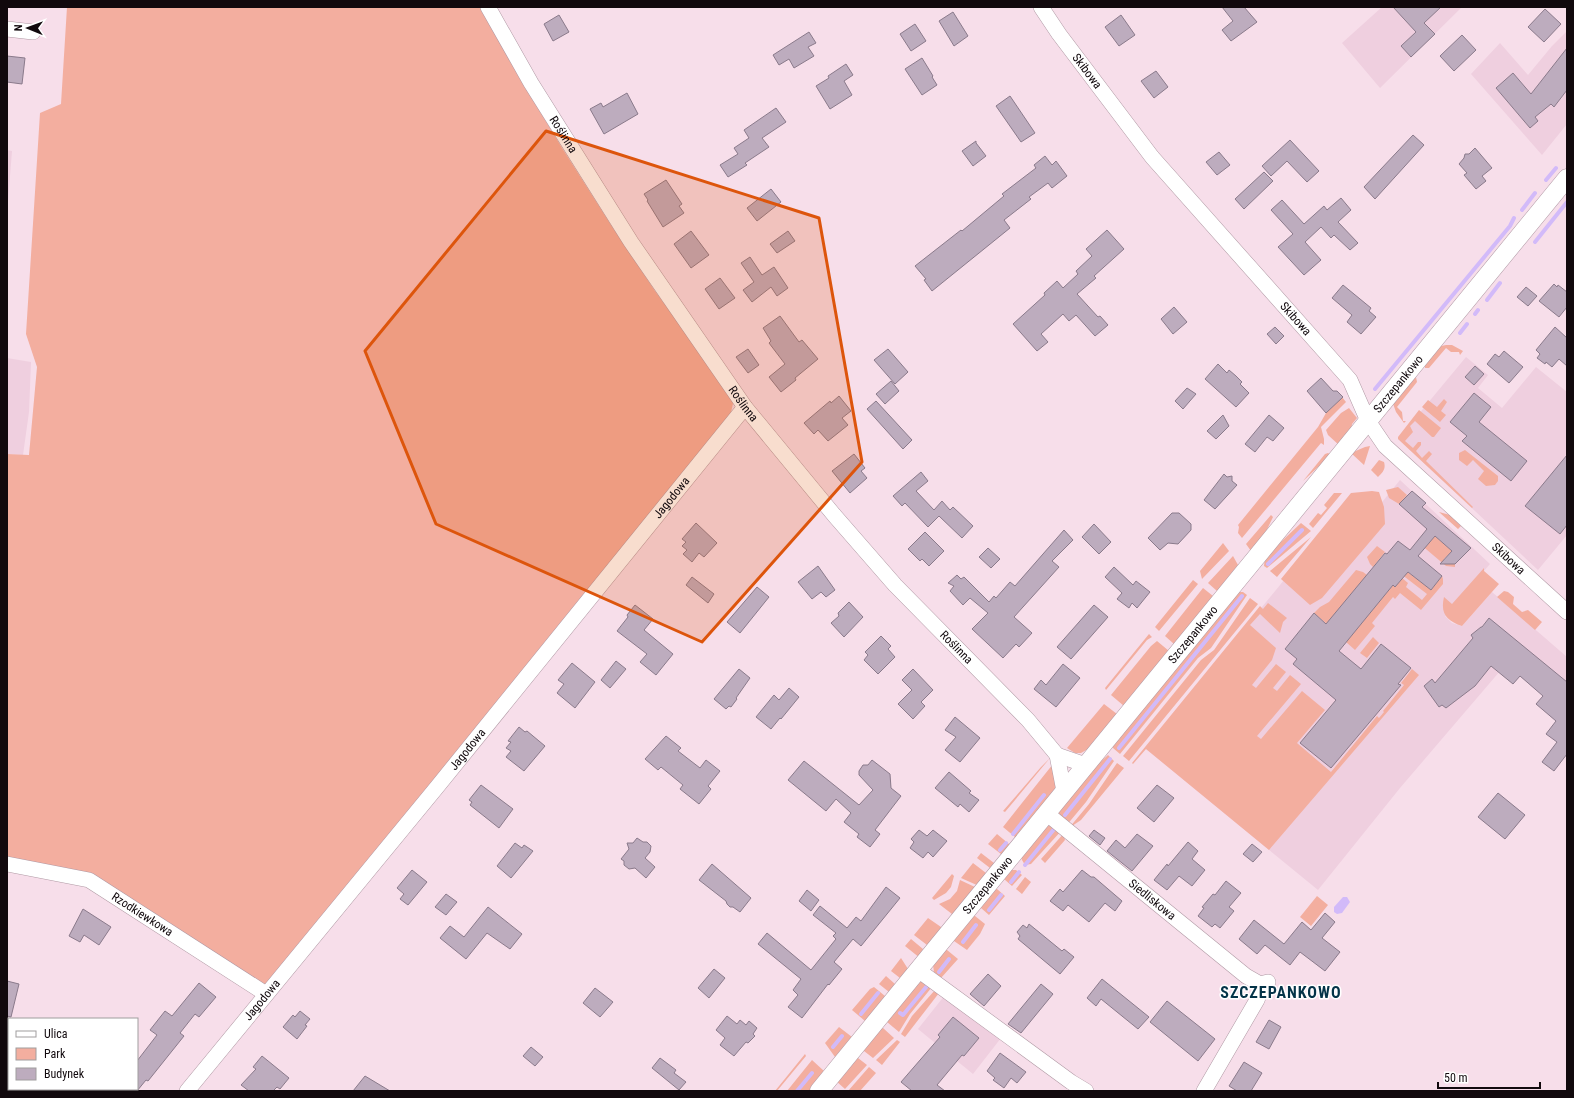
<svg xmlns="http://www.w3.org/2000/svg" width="1574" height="1098" font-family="'Roboto Condensed',sans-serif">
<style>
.built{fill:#efcfdf}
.green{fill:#f3ae9f}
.water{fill:#d2baf9}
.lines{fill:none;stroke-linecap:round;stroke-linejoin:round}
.stream{stroke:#d2baf9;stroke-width:4}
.building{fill:#bdacbe;stroke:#8a7a8b}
.minor-casing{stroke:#b099a4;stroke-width:16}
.tertiary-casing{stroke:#b099a4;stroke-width:19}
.minor{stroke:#fff;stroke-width:15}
.tertiary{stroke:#fff;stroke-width:18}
.marked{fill:#dd550c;fill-opacity:0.2;stroke:#dd550c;stroke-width:3;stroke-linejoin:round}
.labels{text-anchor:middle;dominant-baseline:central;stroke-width:3;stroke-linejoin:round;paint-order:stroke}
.street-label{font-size:12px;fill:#11090d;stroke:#fff}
.district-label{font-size:16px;font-weight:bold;letter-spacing:1px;fill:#043348;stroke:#fff}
</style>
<rect width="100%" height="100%" fill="#f7deea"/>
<path class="built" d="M1382,7H1462L1380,88L1342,43Z
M1567,31V124L1542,155L1471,74L1500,43L1528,75L1552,46Z
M7,150L12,151L7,214Z
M1466,357L1488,375L1478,388L1502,408L1536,367L1567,392V535L1538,570L1398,439Z
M7,358L31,362L29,412L23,455L7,454Z
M1400,480L1490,564L1445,616L1452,623L1462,626L1492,592L1567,657V691L1518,650L1400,788L1318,890L1146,749L1352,497L1374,512Z
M945,995L1001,1038L973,1074L918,1029Z"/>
<path class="green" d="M67,7H482L512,64L562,148L611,225L655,291L734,399L730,417L267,986L84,874L7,857V454L29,455L37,367L26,334L40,113L61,104Z
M1446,345H1452L1463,351L1460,355L1459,352H1451L1446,348L1429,368H1425V362L1441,346Z
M1416,377L1417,382L1397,407L1402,412L1403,421H1406L1404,423L1396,412L1392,401Z
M1342,397L1346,402L1321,427L1324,439V445L1321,443L1242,538L1238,533L1239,527L1238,525L1318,427L1326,413Z
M1444,399L1447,402L1441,411L1446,415L1440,422L1422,407L1428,400L1437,407Z
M1349,408L1357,418L1352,424L1351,432L1340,446L1328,435L1326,430L1341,413Z
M1419,410L1441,428L1434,437H1432L1415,421L1410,426L1413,432L1405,441L1413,448L1418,442H1421V445L1416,451L1422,458L1429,451L1432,454L1426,461L1473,507L1472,508L1398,439V437Z
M1370,446L1364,465L1351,453L1365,447Z
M1465,450L1498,476V481L1495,485L1486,486L1478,479L1484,471L1473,460L1467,466L1459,460V453Z
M1328,453L1331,455L1303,481L1325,454Z
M1379,460L1384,462C1386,469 1383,472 1378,477L1371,470Z
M1398,487L1407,495L1399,504L1389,498L1386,490Z
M1372,491L1379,492L1384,507L1385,524L1322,598L1310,605L1281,579L1351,493Z
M1334,493H1342L1313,528L1309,524L1318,513L1321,515L1327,508L1324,505Z
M1439,512L1450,515L1461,526L1458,529Z
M1271,515L1273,517L1262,540L1251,551L1246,544Z
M1301,523L1311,531L1267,568L1264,566L1265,557Z
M1435,536L1452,551L1444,559L1449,564H1455V567L1446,566L1420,544L1418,540L1426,546Z
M1311,537L1277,577L1270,571Z
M1223,543L1229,551L1202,579L1200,571Z
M1377,546L1385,552L1373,567L1370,564L1367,557Z
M1233,556L1238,565L1217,591L1208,583Z
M1484,568V571L1499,584L1462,626C1447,621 1440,614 1444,597L1452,604Z
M1356,570L1363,572L1367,575L1327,624L1314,613L1320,607L1329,602Z
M1405,570L1431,590L1442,576L1443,579V584L1421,610L1400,593L1395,599L1393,597L1372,623L1375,626L1355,650L1346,642L1393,585L1395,587L1402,578L1408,583L1406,587L1422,600L1427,594L1401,574Z
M1193,580L1198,584L1159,631L1155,627Z
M1203,588L1213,596L1174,644L1165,636Z
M1504,591L1508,592L1514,597L1513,604L1522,612L1528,610L1542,622L1535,630L1497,597Z
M1236,592H1243L1247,595L1211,648L1198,658L1120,754L1113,748L1112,743Z
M1250,598L1258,604L1129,761L1123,756L1201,660L1214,650Z
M1268,603L1287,618L1283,622L1280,633L1260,614L1250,625L1276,648L1272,660L1252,685L1256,688L1276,664L1286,672L1273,688L1277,691L1290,675L1301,684L1257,736L1261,739L1302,691L1325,710L1297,743L1331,772L1377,716L1379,718L1384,712L1383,711L1404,685L1401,683L1412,669L1419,675L1269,850L1146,749L1133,764L1132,763L1260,606L1263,609Z
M1149,634L1152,637L1147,640L1106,690L1105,688Z
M1373,637L1379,643L1367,658L1360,653Z
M1157,641L1169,651L1124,706L1111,695L1151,646Z
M1104,704L1117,714L1088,749L1081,753H1075L1067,748Z
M1108,755L1114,761L1086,802L1066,826L1059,818V808L1096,766Z
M1050,758L1005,812L1003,811L1041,767Z
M1117,763L1124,768L1081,820L1069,828L1089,804Z
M1053,764L1057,781L1055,790L1019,837H1015L1003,827Z
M1052,825L1062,830L1031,864L1025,865L1022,860L1021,854L1048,826Z
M1065,832L1067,834L1064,837L1065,840L1045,863L1041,859Z
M997,834L1009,844L1010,848L1005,854H1001L988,844Z
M981,853L994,863L995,867L993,868H990L977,858Z
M973,863L986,873V877L979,886L961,878Z
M1011,870H1016L1022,875L1012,886L1004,879V876Z
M952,874L954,876L951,887L946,893L934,900L932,898Z
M1025,877L1031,882L1022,894L1016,889Z
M960,880L977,888L956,914H952L939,904L950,899L957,891Z
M993,889H997L1005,896L989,915L981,908L980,905Z
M1317,896L1328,905L1311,926L1300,917Z
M972,916H975L985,924L980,934L967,950L954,941V937Z
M928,918L941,927L942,932L927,945L914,935Z
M911,939L923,949L920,958L905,946Z
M943,950H947L958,959L941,978L934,972L933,965Z
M901,958L908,969L900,978L891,971Z
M886,976L895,984L889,992L879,984Z
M919,982H923L932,987L910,1014L899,1032L887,1022V1019Z
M874,987L885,996L865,1021L852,1010L870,989Z
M935,990L939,993L905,1037L901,1034L912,1016Z
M839,1027L852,1037L835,1057L825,1043Z
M883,1028L894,1038L873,1058L864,1051V1048L880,1029Z
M897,1040L900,1042L882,1065L876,1060Z
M805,1054L806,1056L777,1091H775Z
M855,1058H858L867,1065L845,1089L836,1081Z
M812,1060L824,1071L811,1091H787Z
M869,1067L876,1073L860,1091H848Z"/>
<path class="water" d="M1343,897H1347L1350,902L1342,913L1337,914L1334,912V907Z"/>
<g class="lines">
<path class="stream" d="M1546,180L1556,168
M1522,210L1535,193
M1535,242L1567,202
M1487,300L1500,283
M1475,314L1478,310
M1460,333L1467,324
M1375,389L1510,226L1514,218
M1268,564L1302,530
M1119,748L1242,596
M1065,815L1110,759
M1013,834L1044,795
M1000,850L1006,843
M1025,865L1055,828
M1011,882L1019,872
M989,910L1001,895
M963,942L976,925
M939,972L949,959
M900,1013L903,1015L927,986
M861,1014L878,993
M833,1047L842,1036
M797,1091L812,1073"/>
</g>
<path class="building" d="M1222,7H1244L1257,22L1231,41L1222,30L1233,21Z
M1393,7H1441L1424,23L1435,34L1411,57L1401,46L1416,32Z
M1545,9L1561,24L1544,42L1528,27Z
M953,12L968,36L954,46L939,21Z
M559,15L569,32L553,41L544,24Z
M1121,15L1135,35L1119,46L1105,27Z
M915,24L926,41L911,51L900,34Z
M809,32L816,43L808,47L814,56L794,68L789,59L779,65L773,55Z
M1462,35L1476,50L1454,71L1440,56Z
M1567,48V90L1554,107L1551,104L1535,117L1538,121L1530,128L1496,88L1513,73L1531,94Z
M7,56L25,58L22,84L7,82Z
M922,58L933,76L932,77L937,85L922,95L905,69Z
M846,64L853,75L844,81L852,95L830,109L816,86L829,78L828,76Z
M1156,71L1168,87L1154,98L1141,81Z
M627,93L638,114L604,134L590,109L601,103L603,107Z
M1010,96L1035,133L1021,142L996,106Z
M776,108L786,122L762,138L769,147L745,163L747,165L728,177L720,165L738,154L734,148L749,138L744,130Z
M1413,135L1424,145L1375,199L1364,187Z
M1290,140L1319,171L1307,182L1287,161L1271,176L1262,166Z
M976,141V143L986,156L973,166L962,151Z
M1475,148L1492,168L1482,176L1486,181L1476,189L1464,175L1467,173L1459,164L1464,158L1465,154H1469Z
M1219,152L1230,165L1217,175L1206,162Z
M1045,156L1052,165L1056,161L1067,176L1052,188L1048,183L1029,197L1031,199L1004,220L1010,228L932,291L924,280L926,279L915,266L961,230L962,231L1004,196L1002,194L1036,168L1034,165Z
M1264,172L1273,181L1244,209L1235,199Z
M666,180L682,204L679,206L684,213L663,227L647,201L648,200L644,194Z
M771,189L781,202L757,221L747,208Z
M1341,198L1351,210L1338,222L1358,243L1350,250L1334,235L1331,238L1321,227L1305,242L1321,260L1304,275L1278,247L1293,234L1271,210L1282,200L1304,224L1324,206L1327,210Z
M1107,230L1124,249L1094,276L1096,278L1077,294L1098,317L1100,316L1108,325L1095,336L1076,315L1069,321L1063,314L1041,334L1048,342L1037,351L1013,324L1045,295L1044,293L1057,281L1063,288L1078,274L1076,271L1092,256L1086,249Z
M691,231L709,255L691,268L674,244Z
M788,231L795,241L777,253L770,244Z
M750,257L762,275L774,267L788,288L777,296L771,287L752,302L743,290L754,282L741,263Z
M720,278L735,298L719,309L705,289Z
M1554,284L1557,287L1558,285L1567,292V307L1559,317L1539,301Z
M1343,285L1371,308L1369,311L1376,317L1361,334L1347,322L1352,315L1332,298Z
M1526,287L1537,296L1528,306L1517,297Z
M1174,307L1187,322L1173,334L1161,319Z
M780,316L799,342L802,340L818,359L795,378L796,380L781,392L769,377L785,364L769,343L771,341L763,328Z
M1275,327L1284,336L1276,344L1267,334Z
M1555,327L1567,338V366L1559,359L1552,367L1546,362L1545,364L1537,358L1540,354L1536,350Z
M748,349L759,365L748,373L736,357Z
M888,349L908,372L895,384L874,360Z
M1504,351L1523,367L1509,383L1487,364L1495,354L1499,357Z
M1218,364L1227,373L1229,370L1236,376L1242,382L1240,384L1249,393L1236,407L1205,379Z
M1475,366L1484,374L1474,385L1465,377Z
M1321,378L1333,391H1337L1343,397L1326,413L1307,391Z
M891,381L899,391L885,404L876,394Z
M1187,388L1196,394L1183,409L1175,401Z
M1474,393L1491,407L1479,422L1527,461L1511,481L1462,441L1467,436L1450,422Z
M839,396L851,411L842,418L848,425L828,441L818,430L814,434L804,423L830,401L831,403Z
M876,401L912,440L903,449L867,409Z
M1223,415L1229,426L1216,439L1207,431Z
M1269,415L1284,428L1273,441L1267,437L1255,452L1245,444Z
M854,454L865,468L861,471L867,478L850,493L832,471Z
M1567,455V525L1560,534L1525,506Z
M921,472L928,481L916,491L934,510L942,501L950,510L953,507L973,526L962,538L939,516L928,527L905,503L902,506L893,496Z
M1224,474L1227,477L1232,476V481L1237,485L1215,509L1204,500Z
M1412,491L1426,503L1422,507L1471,548L1455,564H1440L1452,551L1435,536L1418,556L1442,576L1431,590L1408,572L1395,587L1393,585L1339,651L1361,669L1381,644L1411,668L1398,684L1401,685L1331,768L1300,743L1336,700L1293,664L1297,659L1285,649L1314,613L1326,624L1385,553L1387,554L1398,541L1410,550L1427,529L1399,504Z
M1172,513H1179L1191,524V530L1178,544L1168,543L1160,550L1148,538Z
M696,523L717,543L704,557L699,553L692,562L683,554L687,550L682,546L686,542L682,539Z
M1094,524L1111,542L1099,554L1082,537Z
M1064,530L1073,540L1052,561L1059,567L1014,617L1032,633L1019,647L1016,644L1003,658L972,629L988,613L970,598L963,605L950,591L954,586L948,583L957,575L961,579L964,577L989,602L994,596L996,598L1010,582L1015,586Z
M925,532L944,551L929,566L922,559L920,561L908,549Z
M988,548L1000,559L991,568L979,557Z
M818,566L835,590L826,597L821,592L812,599L798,582Z
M1114,567L1133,585L1136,581L1150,592L1137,608L1132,603L1129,608L1117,599L1122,593L1105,577Z
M692,577L714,594L708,603L686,585Z
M757,587L769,597L740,633L727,622Z
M849,602L863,617L844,637L831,623L839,616L838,613Z
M635,605L653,619L644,630L673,654L656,675L640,662L647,654L617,631L628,617L627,615Z
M1094,605L1108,617L1071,659L1057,647Z
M1489,618L1567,682V754L1554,771L1542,762L1557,742L1546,734L1556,721L1536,704L1543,696L1520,676L1513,684L1491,666L1475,686L1446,708L1442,705L1439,707L1424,686L1432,679L1435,683L1473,638L1471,635L1481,627H1482Z
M881,636L891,646L888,649L895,657L878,674L864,660L868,655L865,652Z
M616,661L626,669L610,688L601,680Z
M572,663L595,682L575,708L557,693L564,684L558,680Z
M1063,664L1080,678L1056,707L1034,689L1041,680L1046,685Z
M739,669L750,678L736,698L737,699L731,707L729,706L726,709L714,699Z
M913,669L933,690L921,702L925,706L913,719L898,704L912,690L902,680Z
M789,688L799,697L781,719L780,718L771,729L756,717L774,695L779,700Z
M955,717L980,738L960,762L945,750L956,737L945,730Z
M519,727L525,732L527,731L545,746L524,771L506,757L511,751L506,748L511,742L508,741Z
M666,736L681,748L678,751L700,768L706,760L720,771L708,786L711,789L699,804L680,789L683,785L661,767L658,770L645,759Z
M872,760L890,774L891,788L901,796L875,830L880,834L870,847L857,837L859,834L844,822L851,813L836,799L826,811L788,780L804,761L859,805L873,790L859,775V771L863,765H868Z
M949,772L971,791L969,793L979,800L969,812L960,804L958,807L935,788Z
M481,785L513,809L499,828L470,805L472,802L469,800Z
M1157,785L1174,798L1154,822L1137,808Z
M1498,793L1525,815L1505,839L1478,817Z
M919,830L927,836L933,830L947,841L933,857L928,852L923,858L910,848L914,842L911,839Z
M1094,830L1105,838L1100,845L1089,836Z
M1137,834L1153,846L1132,871L1107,851L1116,840L1125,848Z
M637,838L643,842H647L651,846L650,852L645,858L655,867L646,878L635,868L629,869L624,865V861L621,859L629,849L627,843H633Z
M1188,842L1198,851L1192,859L1205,870L1192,886L1179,876L1167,890L1154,880L1167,864L1168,866Z
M515,843L522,848L524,845L533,851L511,878L497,866Z
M1252,844L1262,852L1253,862L1243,854Z
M712,864L751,898L740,912L733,907H730L727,904L726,901L699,880Z
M412,870L427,882L408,905L400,899L404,894L397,888Z
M1082,870L1091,877H1094L1122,901L1115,911L1105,903L1089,922L1068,905L1063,911L1050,901L1060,889L1063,892Z
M1226,881L1241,893L1229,907L1234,911L1220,928L1215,924L1212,927L1198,916L1204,908L1202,907L1213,894L1215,895Z
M886,887L900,898L861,946L853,939L834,962L842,969L829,985L828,984L802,1018L788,1007L798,995L793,990L801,979L758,944L767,933L811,970L836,939L833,936L836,933L813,915L820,906L847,928L856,917L861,921Z
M807,890L819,900L811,911L799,901Z
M446,894L457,902L446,915L435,907Z
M488,907L522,934L510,949L487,933L466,959L440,938L450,926L464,937Z
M83,909L111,927L99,945L84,935L80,942L69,936Z
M1325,913L1335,922L1322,938L1340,952L1325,971L1300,952L1290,965L1265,945L1257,954L1239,939L1254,920L1284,944L1302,922L1311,930Z
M1029,924L1062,951L1064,949L1074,957L1060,974L1018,939L1020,936L1017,932L1023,925L1027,928Z
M714,969L725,978L709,998L698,988Z
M988,974L1001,986L984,1006L970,994Z
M1102,979L1149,1017L1138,1029L1101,999L1096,1006L1087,998Z
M7,981L19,984L11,1017L7,1016Z
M199,983L216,997L199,1017L195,1014L180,1033L184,1036L148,1081L146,1080L137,1091V1061L157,1035L150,1030L165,1011L172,1016Z
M1041,984L1053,994L1021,1033L1008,1024Z
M595,988L613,1002L600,1017L583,1003Z
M1167,1001L1215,1039L1198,1061L1150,1022Z
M300,1011L310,1019L305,1025L307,1026L297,1039L283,1027L293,1015L295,1017Z
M727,1016L737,1024L740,1020L746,1025L749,1021L757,1028L753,1034L755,1036L748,1043L746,1042L734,1056L720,1045L725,1038L716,1030Z
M953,1017L979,1038L964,1056L962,1055L937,1085L945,1091H912L901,1082L940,1037L938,1035Z
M1269,1020L1281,1027L1269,1049L1256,1042Z
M531,1047L543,1057L535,1066L523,1056Z
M1000,1053L1026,1072L1017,1083L1011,1078L1004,1088L993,1080L995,1078L987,1071Z
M262,1056L289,1078L280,1089L277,1087L273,1091H249L241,1085L256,1069L253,1067Z
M660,1058L676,1070L674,1073L686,1082L679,1090L652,1068Z
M1244,1062L1262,1073L1251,1091H1237L1229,1086Z
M365,1076L390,1091H353Z"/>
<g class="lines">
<g class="minor-casing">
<g id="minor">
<path id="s1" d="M488,7L531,83L631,242L745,407L834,515L895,585L1028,720L1057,755L1064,791"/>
<path id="s2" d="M1041,7L1059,34L1152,157L1350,380L1368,421L1385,446L1567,612"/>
<path d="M7,29L33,32"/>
<path d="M1057,755L1086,765"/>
<path id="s3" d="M1046,813L1246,976L1260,984L1268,982"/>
<path id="s4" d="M7,864L89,880L266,994"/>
<path d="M918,970L1071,1082L1086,1091"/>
<path d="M7,1038H8"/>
<path id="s5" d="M187,1091L437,787L745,407"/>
<path d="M1204,1091L1257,1000L1260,992V984"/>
</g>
</g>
<g class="tertiary-casing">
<g id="tertiary">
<path id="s6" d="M819,1091L1567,178"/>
</g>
</g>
<use href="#minor" class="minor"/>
<use href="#tertiary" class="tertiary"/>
</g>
<path class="marked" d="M546,131L819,218L862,462L702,642L436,524L365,351Z"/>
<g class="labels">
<g class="street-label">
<text stroke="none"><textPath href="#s2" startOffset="79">Skibowa</textPath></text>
<text stroke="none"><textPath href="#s1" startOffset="148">Roślinna</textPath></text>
<text stroke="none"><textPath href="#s2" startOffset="403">Skibowa</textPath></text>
<text stroke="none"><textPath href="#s6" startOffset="914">Szczepankowo</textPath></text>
<text stroke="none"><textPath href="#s1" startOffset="472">Roślinna</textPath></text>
<text stroke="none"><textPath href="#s5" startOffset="766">Jagodowa</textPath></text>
<text stroke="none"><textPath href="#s2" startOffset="727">Skibowa</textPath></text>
<text stroke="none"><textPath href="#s6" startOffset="590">Szczepankowo</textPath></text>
<text stroke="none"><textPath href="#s1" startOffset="796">Roślinna</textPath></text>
<text stroke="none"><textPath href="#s5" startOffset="442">Jagodowa</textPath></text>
<text stroke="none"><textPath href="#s6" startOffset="266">Szczepankowo</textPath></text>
<text stroke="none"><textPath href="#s3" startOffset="137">Siedliskowa</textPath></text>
<text stroke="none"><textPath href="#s4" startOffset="147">Rzodkiewkowa</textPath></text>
<text stroke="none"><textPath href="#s5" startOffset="118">Jagodowa</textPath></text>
</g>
<g class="district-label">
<text x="1281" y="992">SZCZEPANKOWO</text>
</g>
</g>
<rect width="1574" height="1098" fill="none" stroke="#11090d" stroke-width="16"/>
<rect x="8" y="1018" width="130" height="72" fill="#ffffff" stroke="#a09d9e"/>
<rect x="16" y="1031" width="20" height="6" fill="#ffffff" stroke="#a09d9e"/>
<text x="44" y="1038" font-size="12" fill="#11090d">Ulica</text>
<rect x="16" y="1048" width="20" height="12" fill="#f3ae9f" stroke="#a09d9e"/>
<text x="44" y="1058" font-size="12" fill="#11090d">Park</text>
<rect x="16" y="1068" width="20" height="12" fill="#bdacbe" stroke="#a09d9e"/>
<text x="44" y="1078" font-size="12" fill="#11090d">Budynek</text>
<g transform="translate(28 28) rotate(271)" stroke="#ffffff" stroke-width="3" paint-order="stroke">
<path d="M0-3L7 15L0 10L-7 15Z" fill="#11090d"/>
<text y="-6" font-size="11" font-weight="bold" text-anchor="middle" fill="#11090d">N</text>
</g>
<path d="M1438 1082v6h102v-6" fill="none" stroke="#11090d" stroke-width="2"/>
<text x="1444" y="1082" font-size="12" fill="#11090d" stroke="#ffffff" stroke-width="3" paint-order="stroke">50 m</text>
</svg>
